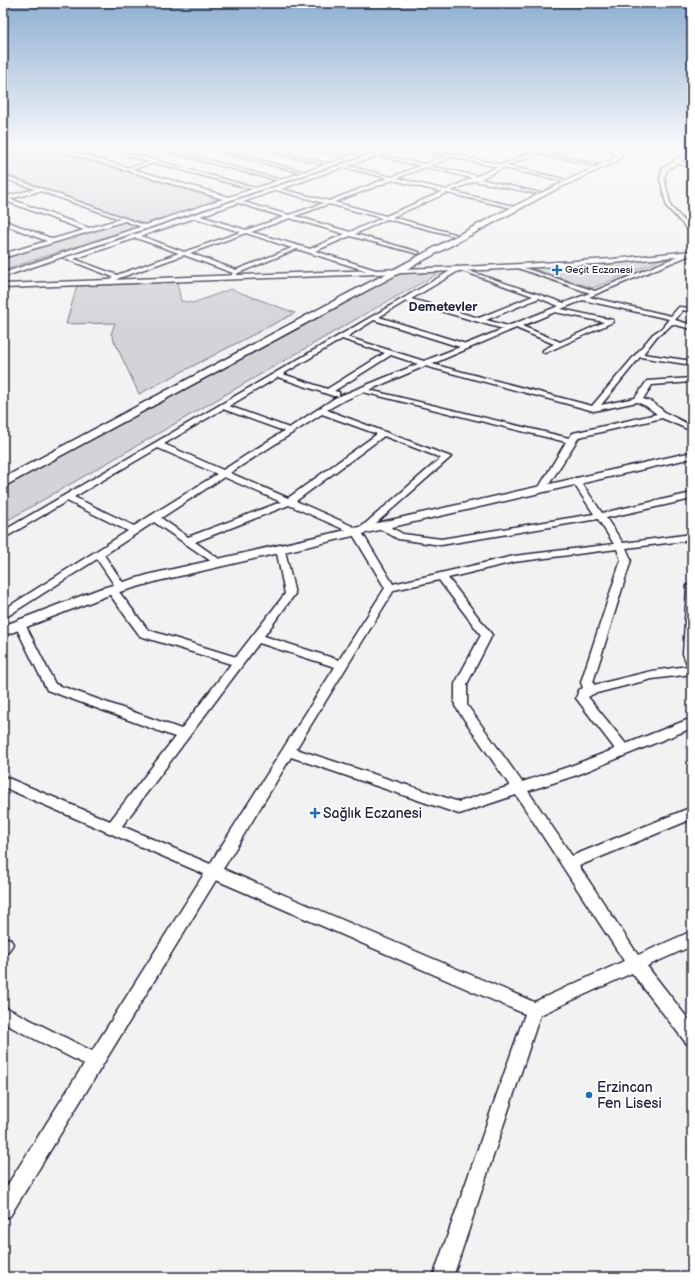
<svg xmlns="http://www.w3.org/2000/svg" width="695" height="1280" font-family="'Balsamiq Sans',sans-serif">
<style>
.green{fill:#d3d3d8;stroke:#7a7a8a}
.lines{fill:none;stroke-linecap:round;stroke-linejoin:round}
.minor-casing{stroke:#22223b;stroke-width:3}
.tertiary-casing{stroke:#22223b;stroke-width:3}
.secondary-casing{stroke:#22223b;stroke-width:3}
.minor{fill:#fff;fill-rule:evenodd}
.tertiary{fill:#fff;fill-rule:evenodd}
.secondary{fill:#fff;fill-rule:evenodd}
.poi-dot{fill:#1f6fb2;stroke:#fff;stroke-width:1.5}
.labels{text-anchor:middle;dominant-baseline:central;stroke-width:4;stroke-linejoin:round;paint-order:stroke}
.far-poi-label{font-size:10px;fill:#22223b;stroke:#fff;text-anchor:start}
.far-district-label{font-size:13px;font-weight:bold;fill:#22223b;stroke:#fff}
.near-poi-label{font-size:14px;fill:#22223b;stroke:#fff;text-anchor:start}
</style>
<rect width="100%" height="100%" fill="#f2f2f3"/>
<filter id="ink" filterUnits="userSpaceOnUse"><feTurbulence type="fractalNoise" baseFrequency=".025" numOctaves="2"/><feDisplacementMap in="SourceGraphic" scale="8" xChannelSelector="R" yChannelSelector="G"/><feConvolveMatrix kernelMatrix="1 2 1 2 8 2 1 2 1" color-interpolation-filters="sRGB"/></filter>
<g filter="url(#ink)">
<path class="green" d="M37,148H45L220,199L144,224L3,174V157Z
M125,221L139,226L3,270V258Z
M659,258L661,259L653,263L593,288L527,267Z
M443,271L365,314L3,523V488L401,273Z
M177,282L181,301L193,303L231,289L295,313L139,394L111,334L115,323L66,324L77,286Z"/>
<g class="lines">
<g class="minor-casing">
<path id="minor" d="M24,148H33L3,156V154Z
M71,148H79L63,153L61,152Z
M102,148H111L259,189L255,190L155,163L123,171V169L150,162Z
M154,148H163L285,181L283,182Z
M204,148H213L309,173L307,174Z
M257,148H266L333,165L331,166Z
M307,148H316L354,158L352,159Z
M357,148H367L375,151L373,152Z
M390,148H398L381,155L424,164L447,156L416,148C428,148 441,155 451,154C459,154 465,148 473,148L456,155L502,165L532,152L515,148H525L596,164L594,165L537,153L507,166L564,179V181L503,168L480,179L540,193L538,194L475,181L451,191L512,206V208L447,193L392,217L455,234V236L387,219L355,234L419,252V254L350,236L315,251L376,270L377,271L374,273L297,249L238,273L234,278L231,276L233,273L184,255L119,278L111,284L108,282L113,277L64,258L131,236V234H136ZM376,156H377L420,166L392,177L348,166ZM452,157L498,167L477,176L429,166ZM343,167L388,178L329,201L281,189ZM425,167L472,178L446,190L397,178ZM393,180L442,192L386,216L334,202ZM276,190L324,203L289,215L243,202ZM238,203L284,217L246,230L200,216ZM329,204L382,218L350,232L295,216ZM195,218L241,232L184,252L141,236ZM290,218L345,234L310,249L251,232ZM246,233L292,248L236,270L190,253ZM136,238L179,253L117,275L74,259Z
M688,148H692L690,155L680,161L692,166V168L677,163L667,170L664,178L671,207L692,229V234L667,207L660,178L663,168L674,162L673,160L686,154Z
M3,175L150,227L147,229L125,221L3,258V254L47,241L3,224V220L53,239L84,230L3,200V197L35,189L3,178ZM40,191L120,219L89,228L10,199Z
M688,252L690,255L589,297L671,316L679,307L692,308V312L683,310L675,320L692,325V329L672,324L666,330L657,336L643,354L692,361V365L640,357L601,405L635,398L647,381L692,378V382L652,385L643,399L652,402L666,413L692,426V431L662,418L579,437L546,489L542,492L538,489L566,442L363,392L341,402L327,410L451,457L367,531H361L393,584L514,556L614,544L598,519L441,545L398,539L377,527L375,525L377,523H383L403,534L441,539L594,514L572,481L576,478L579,479L602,513L692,493V499L606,518L623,543L692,534V540L626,548L631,560L593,682L594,685L652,671L688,666L683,654L687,586L692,583V674L652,679L593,694L588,697L626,744L692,718V728L577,775L528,791L572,856L692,807V819L579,866L638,955L692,931V946L647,966L692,1024V1045L686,1043L632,973L540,1015L453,1277H433L525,1014L216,880L10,1216L3,1218V1192L84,1064L3,1023V1006L92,1051L204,874L3,787V776L110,821L175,737L47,690L15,625L20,621L24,622L55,684L181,729L231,664L140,636L108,592L107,590L108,588H116L148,630L236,657L285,594L276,548L281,545L284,546L295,594L264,636L339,660L385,588L352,533L289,505L195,542L222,561L223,563L222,565L218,566L154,522L104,555L126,587L125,589H117L97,559L3,619V610L128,531L67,501L6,537L3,538V531L457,267L564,303L590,293L515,267V265L595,291ZM460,270L533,296L479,318L411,299ZM539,298L559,306L508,326L486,320ZM583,300L669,319L662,328L653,334L592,406L432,364L516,328L554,344L543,350V352L545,353L613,322V320L561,309ZM406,301L503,329L466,344L379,317ZM555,312L604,322L560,342L522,326ZM374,320L460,347L424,361L347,337ZM342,339L385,353L327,389L283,374ZM391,355L418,364L335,398L289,428L229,406L278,377L333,396H339V392L334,391ZM425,366L594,411L637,402L646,406L657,414L573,433L569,438L369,390ZM223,409L284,431L223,470L164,444ZM322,414L377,434L288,498L230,473ZM384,436L441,458L359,529L296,501ZM158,448L217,474L134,526L74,497ZM224,477L281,502L188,537L161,518ZM617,549L621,560L581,682L583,688L579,690L576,698L615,749L568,767L522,782L467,705V684L492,635L448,578L514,562ZM439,580L481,635L455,684V706L510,786L459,802L296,749L394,590ZM259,643L335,667L210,864L122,826ZM291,757L459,814L516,795L624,961L534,1002L223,869Z
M3,937L10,939L13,944L8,952L3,954Z"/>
</g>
<g class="tertiary-casing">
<path id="tertiary" d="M51,148H60L229,197L375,148H384L3,277V273L223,199Z
M692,251V255L613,263L483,270L3,288V284L483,266L613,259Z
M692,452V458L158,581L109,595L3,636V626L99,589L151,574Z"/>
</g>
<g class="secondary-casing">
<path id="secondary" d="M610,148H617L622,155L617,161L553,191L351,299L3,487V478L345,295C373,281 400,266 428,251C488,218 550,188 613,159L616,155Z"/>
</g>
<use href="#minor" class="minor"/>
<use href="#tertiary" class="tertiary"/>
<use href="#secondary" class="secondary"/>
</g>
</g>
<linearGradient id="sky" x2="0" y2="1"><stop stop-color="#8eafd2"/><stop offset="0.45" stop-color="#f9f9fa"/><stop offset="1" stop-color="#f9f9fa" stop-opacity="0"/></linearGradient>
<rect width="695" height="328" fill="url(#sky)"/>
<g class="poi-dot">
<path d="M555 264h4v4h4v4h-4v4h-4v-4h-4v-4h4z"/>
<path d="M313 807h4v4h4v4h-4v4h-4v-4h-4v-4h4z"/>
<circle cx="589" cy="1095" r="4"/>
</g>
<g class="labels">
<g class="far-poi-label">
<text x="565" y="270">Geçit Eczanesi</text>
</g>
<g class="far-district-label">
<text x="443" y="307">Demetevler</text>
</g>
<g class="near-poi-label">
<text x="323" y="813">Sağlık Eczanesi</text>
<text x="597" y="1087">Erzincan<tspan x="597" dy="16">Fen Lisesi</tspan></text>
</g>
</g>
<rect width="695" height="1280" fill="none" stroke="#fff" stroke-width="16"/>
<rect x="8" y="8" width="679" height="1264" fill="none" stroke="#22223b" stroke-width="1.5" filter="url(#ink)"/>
</svg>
